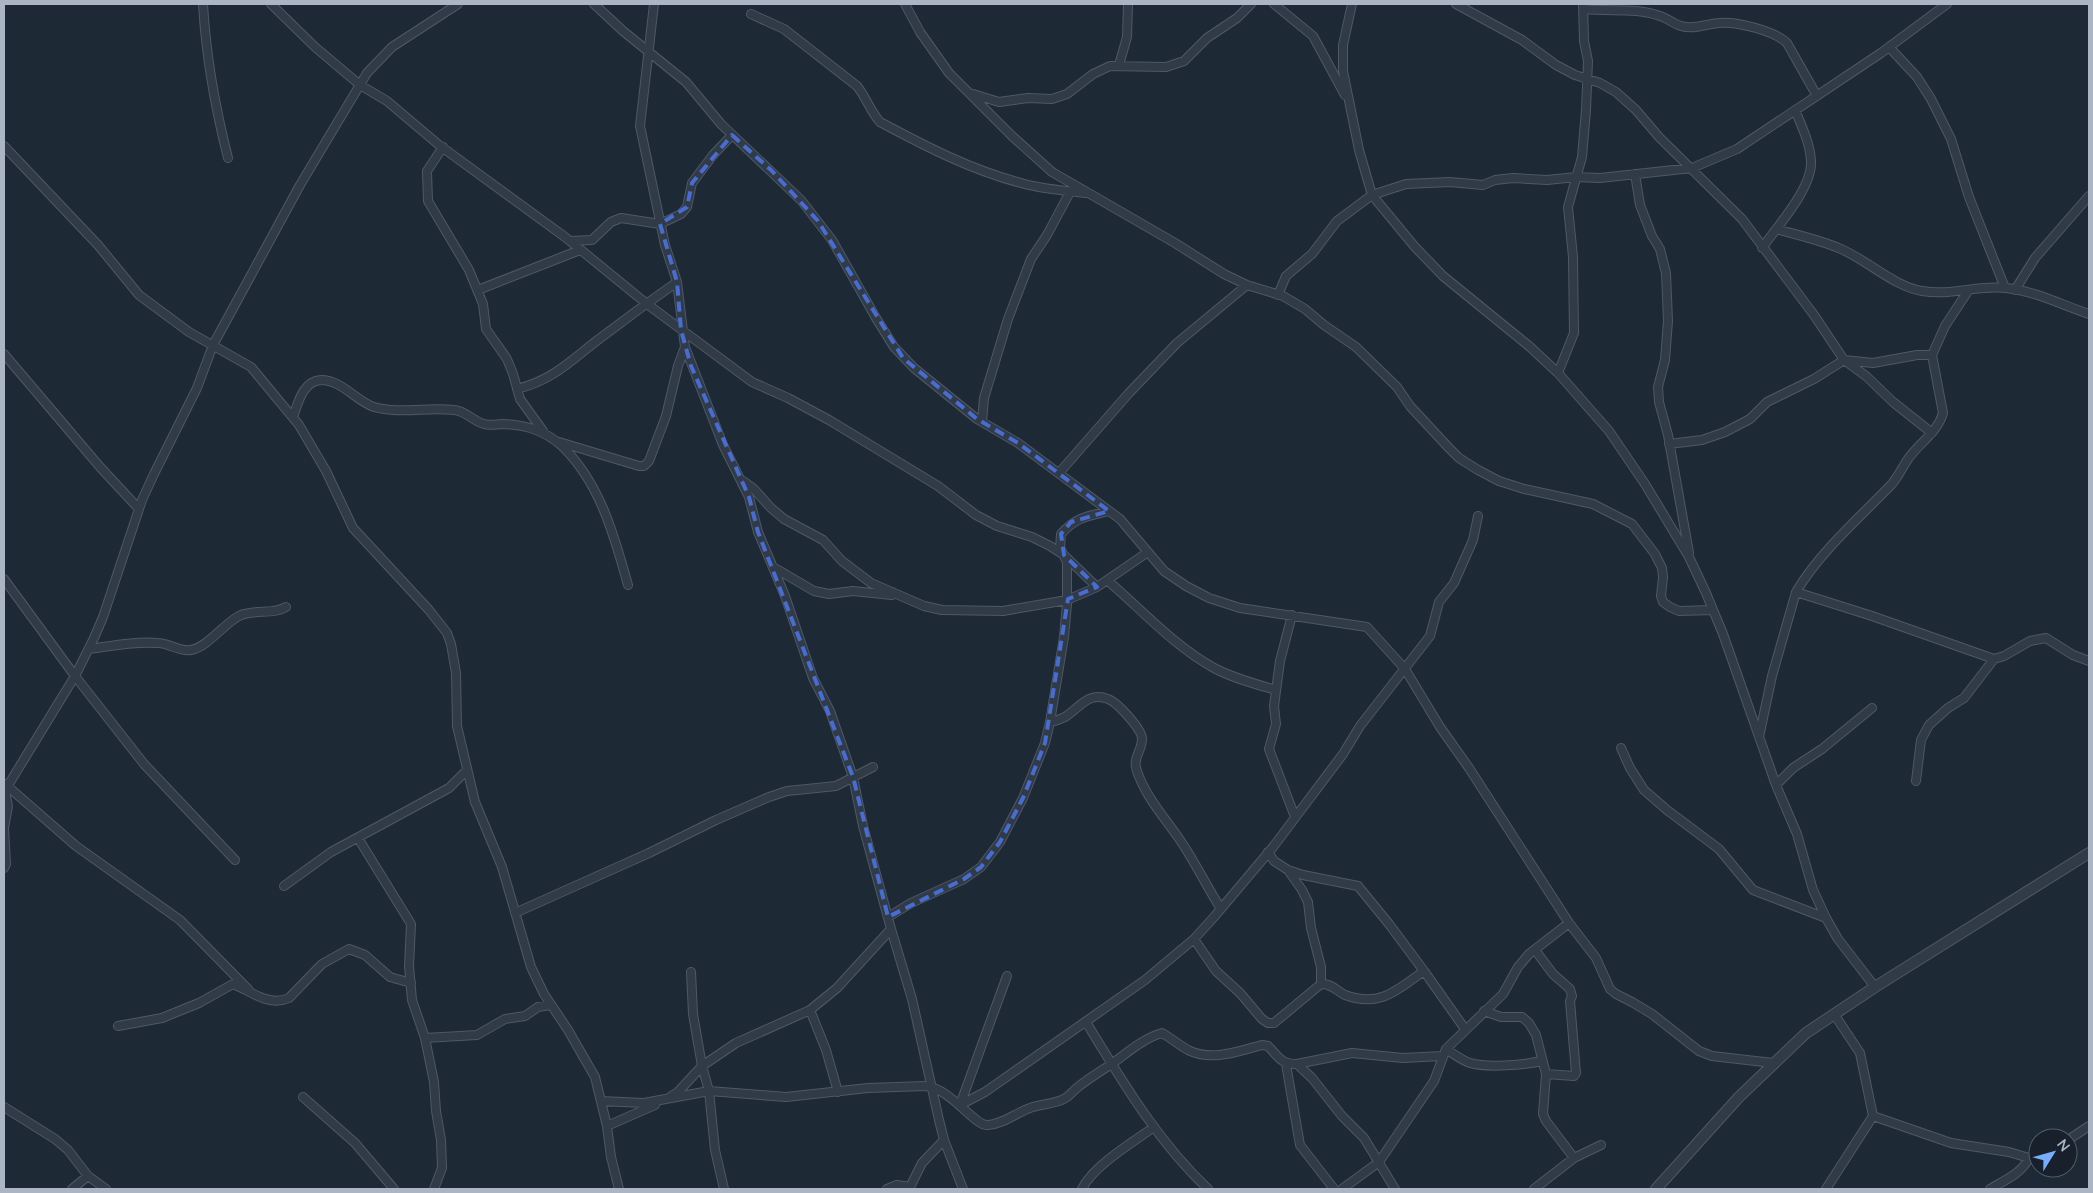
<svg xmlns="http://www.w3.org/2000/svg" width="2093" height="1193" font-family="Lato,sans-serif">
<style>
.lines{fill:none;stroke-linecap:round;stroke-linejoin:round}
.minor-casing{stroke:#4f5865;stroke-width:10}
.tertiary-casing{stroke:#4f5865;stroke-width:12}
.minor{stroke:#313b47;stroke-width:8}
.tertiary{stroke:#313b47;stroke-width:10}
.marked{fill:none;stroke:#486dd2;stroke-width:4;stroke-dasharray:10 6;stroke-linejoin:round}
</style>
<rect width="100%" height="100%" fill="#1e2936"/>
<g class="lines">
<g class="minor-casing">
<path id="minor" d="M203,4C206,56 215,107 228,158
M271,4L315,47L360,85L387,101L439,145L565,237L647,304L752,382L788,398L829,420L938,486L976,515L997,526L1032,537L1050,546L1064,555L1097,587
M594,4L623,31L686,82L721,124L801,200L832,240L876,318L894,347L914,368L977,419L1018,443L1120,519L1164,571L1186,586L1209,598L1240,608L1367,627L1405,669L1440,727L1469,768L1569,923L1596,958L1610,989L1616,994L1632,1002L1652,1014L1699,1051L1712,1056L1773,1063
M654,4L640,126L665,245L677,282L685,347L723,445L749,497L758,532L785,596L813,678L830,711L853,777L863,826L891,929L912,999L939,1120L944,1140L963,1189
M905,4L920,32L949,73L1012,136L1052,172L1175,243L1224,274L1247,285L1283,296L1305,309L1324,325L1356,347L1397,387L1410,406L1448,447L1459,458L1478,470L1499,481L1524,489L1593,504L1632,524L1655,554L1662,568L1663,577L1661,596L1663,602L1670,607L1679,611L1713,610
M1274,4L1313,36L1345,95
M1352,4L1343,45V71L1359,150L1372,195L1415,247L1443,276L1529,346L1558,373L1609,431L1645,484L1689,557L1706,593L1723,634L1776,785L1797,834L1813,890L1826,918L1838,939L1875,987
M1456,4L1522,40L1556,65L1575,75L1600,83L1616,92L1636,110L1659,137L1742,219L1814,315L1844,360L1866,376L1893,402L1932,433
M1584,9C1610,12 1635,7 1660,16C1667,18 1674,24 1681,26C1693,30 1706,24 1719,23C1736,21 1775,31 1787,43L1817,96
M751,14L784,29L857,86C866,97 870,111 880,122C925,146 971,170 1021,183C1042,189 1065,191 1086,193
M1889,47L1917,77L1931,99L1951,139L1969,197L2005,288
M1119,65L1127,37L1128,4
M973,94L999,102L1028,98L1052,99L1067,94L1093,74L1110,66L1166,67L1184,61L1207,38L1237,18L1251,4
M4,146L98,245L139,295L189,332L251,367L299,425L326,471L353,528L429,610L447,633L451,644L456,673L457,726L475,802L502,867L531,967L544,994L568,1030L595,1077L607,1126L611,1157L619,1189
M443,147L427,171L428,201L469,270L483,304L486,329L507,359L513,374L520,399L543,431
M1635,174L1640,205L1652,236L1660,249L1666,273L1668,321L1665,360L1658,387L1659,402L1668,435L1689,553
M1776,229C1797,235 1820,240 1841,249C1867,260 1895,287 1922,291C1951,296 1978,285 2006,288C2035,291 2062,305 2089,314
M570,241L592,240L611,222L621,218L660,224L681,214L687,207L692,183L713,155L732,135
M1762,248C1777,227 1813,187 1811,161C1810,143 1802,127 1795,110
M478,290L580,250
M2015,290L2035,258L2089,196
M1278,295L1286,276L1312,254L1337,221L1372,195L1406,184L1450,182L1483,185L1495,180L1513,178L1547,180L1576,177L1600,178L1692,168L1737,149L1881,53L1947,4
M4,354L100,467L139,509
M1558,373L1574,333L1573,257L1568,207L1582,157L1586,110L1588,61L1584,41L1583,4
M517,389C553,380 570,361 599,339C624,320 650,301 677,282
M293,417C298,403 303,381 321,380C342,380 356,401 374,407C400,414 428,407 454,410C466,411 473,421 484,424C490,426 497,424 503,424C526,425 544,430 562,446C600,483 614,535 628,585
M982,422L984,398L1008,319L1031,259L1047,235L1070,192
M559,442L639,466H644L649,461L666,416L678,366L685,347
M1669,444L1702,440L1725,432L1750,419L1767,402L1814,379L1844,360L1873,363L1917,355H1932
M1059,473L1129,393L1177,343L1247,285
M743,481L754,489L771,508L784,519L823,540L842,561L871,583L924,606L942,610L1003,611L1067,600L1097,587L1148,552
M773,567L814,591L829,594L853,591L892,595
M4,579L75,676L144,764L235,860
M1107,580C1142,610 1174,646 1214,668C1233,678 1255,684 1276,690
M1796,592L1872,616L1994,659L2004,656L2030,641L2046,638L2073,655L2089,661
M1292,615L1280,661L1274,706L1276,724L1269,749L1295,817
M89,649C111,646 135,641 158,643C169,643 180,652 191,650C208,647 225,622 241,615C256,609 273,615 286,607
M1050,722C1055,721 1061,719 1065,717C1079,708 1089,691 1108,699C1117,702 1142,729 1142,739C1142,751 1132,758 1137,771C1146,798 1166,819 1182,843C1196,864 1207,887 1221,909
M1759,737L1772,676L1796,592C1819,553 1859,518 1891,485C1898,477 1902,468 1908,459C1919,443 1938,432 1943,413L1932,355L1945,326L1968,291
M1621,748L1630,768L1644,790L1667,810L1719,849L1753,890L1826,918
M1916,781L1921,740L1929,725L1948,708L1964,698L1994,659
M5,784L76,846L180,920L248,989
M1776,785L1793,768L1822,749L1872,708
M4,792L75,676L94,638L103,617L142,500L154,474L197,388L213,345L300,185L367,73L392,47L458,4
M358,838L411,924L409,966L412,1000L425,1038L434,1082L436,1111L441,1140L442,1168L434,1189
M1268,852L1274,861L1288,870L1303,875L1358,886L1389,924L1424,971
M4,868L6,864L4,828L8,806L5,791
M1288,870L1302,890L1308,902L1311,928L1321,967V984
M284,886L331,852L449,788L467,770
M515,913L649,853L716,820L769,797L787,791L836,786L873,767
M888,917L911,903L964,879L981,867L1000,842L1023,798L1045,743L1050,722L1064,637L1067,604V562L1060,548L1061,534C1076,517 1088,516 1109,511
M1194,939L1216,971L1240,993L1262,1019L1268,1023H1274L1321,984C1331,983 1337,991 1345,995C1380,1008 1397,990 1424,971L1465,1029
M1535,950L1553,974L1570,989L1572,996L1570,1001L1576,1073L1574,1076L1546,1074
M691,972L693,1014L702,1066L709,1091L715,1150L724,1189
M810,1010L826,1050L838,1092
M1484,1011L1501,1017H1522L1529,1023L1536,1035L1546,1074L1543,1114L1546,1121L1574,1158
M1086,1022C1122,1081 1158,1142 1208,1189
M118,1026L162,1018L199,1003L233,984C251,991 268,1007 289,998L322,964L349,949L365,955L390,977L411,983
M425,1038L477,1035L505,1019L525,1016L538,1007L550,1005
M1446,1049C1454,1054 1461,1060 1470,1063C1487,1068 1524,1065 1542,1061
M1286,1064L1300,1145L1334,1189
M1297,1064L1352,1053L1403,1058L1442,1056
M303,1097L355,1143L394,1189
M670,1097L678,1092L702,1066L736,1043L810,1010L837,988L891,929
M601,1101L644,1103L709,1091L786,1097L868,1088L925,1086C951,1088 975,1127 988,1125C1003,1124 1016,1113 1030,1108C1042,1103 1056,1105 1067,1097C1071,1094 1074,1090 1078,1087C1089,1078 1101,1071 1113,1063C1128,1052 1144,1038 1162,1033C1171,1038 1179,1045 1188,1050C1212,1062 1239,1051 1262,1045L1268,1046C1279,1057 1280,1064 1297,1064L1312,1078L1342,1116L1364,1138L1395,1189
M960,1105L985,1092L1145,980L1194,939L1214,917L1273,847L1343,754L1360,726L1430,636L1439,602L1454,583L1473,540L1478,516
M960,1105L1007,976
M4,1107L55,1139L68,1150L88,1176L106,1189
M1873,1116L1951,1143L2009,1152L2029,1158L2038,1157
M607,1126L655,1105
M2068,1140L2089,1126
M72,1189L88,1176
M887,1189L897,1185L910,1187
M909,1189L922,1163L944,1140
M1082,1189C1093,1166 1133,1142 1154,1127
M1342,1189L1379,1162L1434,1081L1446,1049L1503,994L1518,967L1529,954L1569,923
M1534,1189L1574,1158L1601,1145
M1826,1189L1873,1116L1860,1053L1834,1014
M1990,1189C2005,1180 2021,1174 2029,1158"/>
</g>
<g class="tertiary-casing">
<path id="tertiary" d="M1656,1189L1739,1097L1806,1033L1875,987L2089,853"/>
</g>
<use href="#minor" class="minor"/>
<use href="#tertiary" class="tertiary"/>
</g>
<path class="marked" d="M732,135L772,171L818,221L903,358L977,419L1018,443L1109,511L1071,522L1061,534L1064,555L1097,587L1068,599L1045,743L1023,798L1000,842L981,867L964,879L888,917L853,777L758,532L749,497L691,366L681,330L677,282L660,224L687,207L692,183Z"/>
<rect width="2093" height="1193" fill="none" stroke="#abb5c4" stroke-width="10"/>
<g transform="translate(2053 1153) rotate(53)"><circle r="24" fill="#17202b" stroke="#525c68"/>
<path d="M0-4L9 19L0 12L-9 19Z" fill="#78adfd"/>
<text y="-8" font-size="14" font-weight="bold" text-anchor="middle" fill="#abb5c4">N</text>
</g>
</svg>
